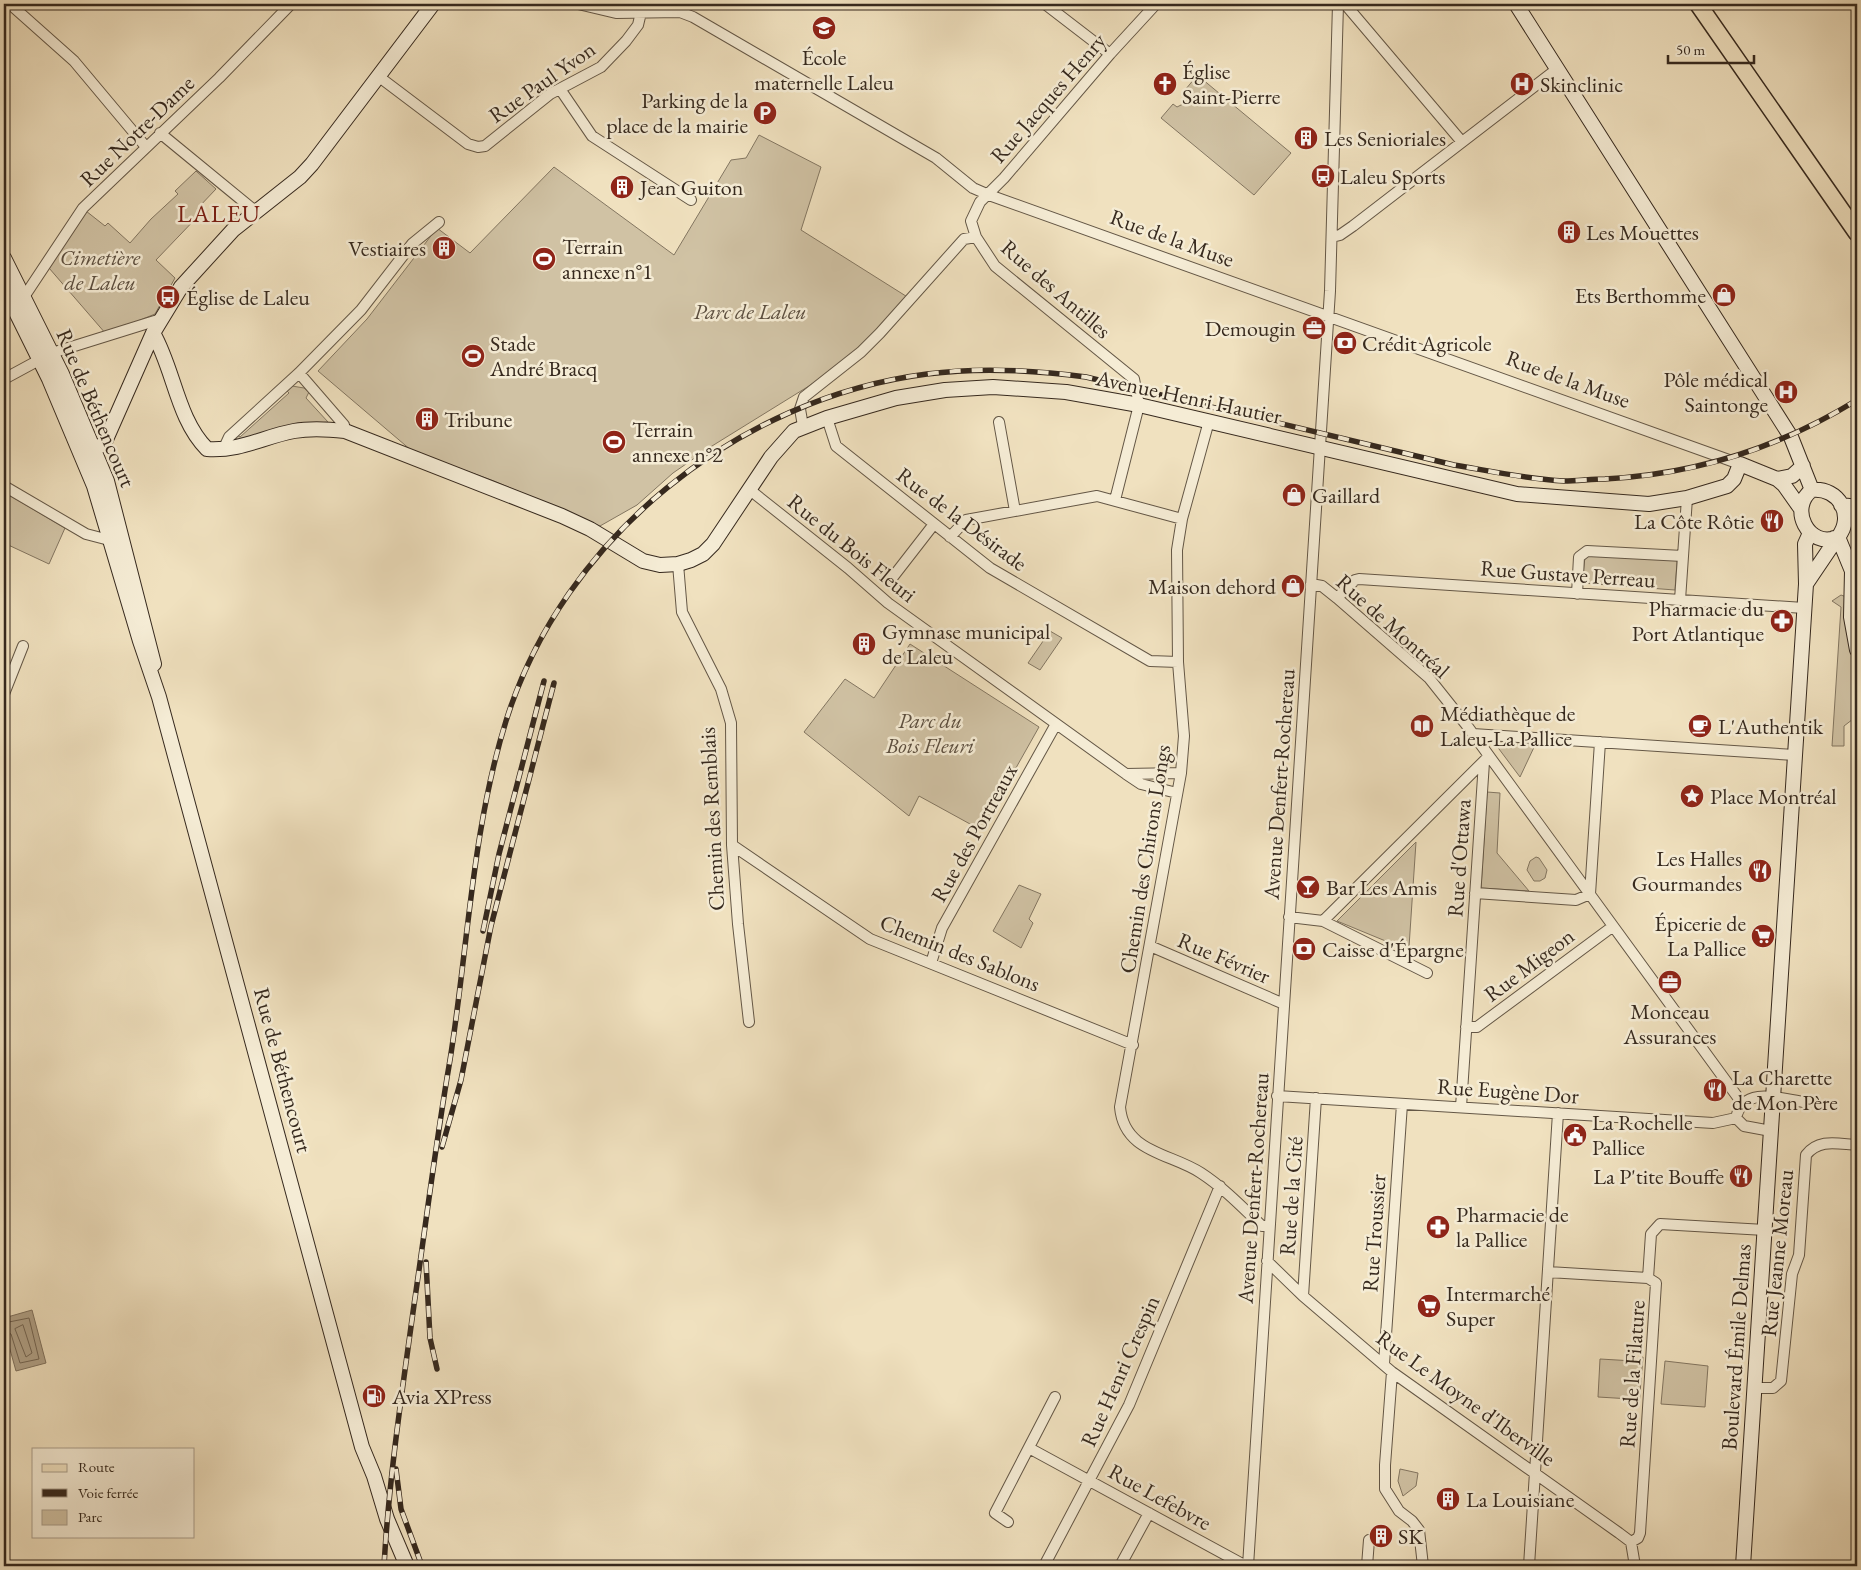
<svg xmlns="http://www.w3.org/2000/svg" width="1861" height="1570" font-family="'EB Garamond',serif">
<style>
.green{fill:#d0c2a4;stroke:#837661}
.water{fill:#b1a288;stroke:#80725e}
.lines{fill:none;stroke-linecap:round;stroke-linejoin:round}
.shore{stroke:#746653;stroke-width:1}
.street-casing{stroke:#645746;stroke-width:12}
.secondary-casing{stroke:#36291e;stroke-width:16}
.primary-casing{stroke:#36291e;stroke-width:19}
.street{stroke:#f5ecd5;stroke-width:10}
.secondary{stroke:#f5ecd5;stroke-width:14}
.primary{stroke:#f0e1bf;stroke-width:16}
.rail-casing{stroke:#36291e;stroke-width:5.5}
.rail{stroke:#f5ecd5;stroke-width:4;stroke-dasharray:11;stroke-linecap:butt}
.labels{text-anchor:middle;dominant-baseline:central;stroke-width:5;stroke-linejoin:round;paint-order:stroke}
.poi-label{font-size:22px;fill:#36291e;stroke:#f5ecd5;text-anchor:start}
.street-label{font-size:22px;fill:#36291e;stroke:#f5ecd5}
.park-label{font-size:22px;font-style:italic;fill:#5c4f40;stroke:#f5ecd5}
.quarter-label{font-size:25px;letter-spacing:1px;fill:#7a1f14;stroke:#f5ecd5}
</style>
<rect width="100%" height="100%" fill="#f0e1bf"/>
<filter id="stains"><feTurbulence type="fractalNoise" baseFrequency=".004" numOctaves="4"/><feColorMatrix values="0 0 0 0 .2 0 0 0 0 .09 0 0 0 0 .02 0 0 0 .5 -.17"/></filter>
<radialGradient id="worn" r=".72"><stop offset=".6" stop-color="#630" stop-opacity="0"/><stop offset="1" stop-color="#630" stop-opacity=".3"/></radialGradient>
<path class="green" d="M1190,69L1291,153L1254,195L1161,118L1173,104L1177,107L1187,102L1188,93L1185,90L1195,78L1188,71Z
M759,135L821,167L801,230L909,298L862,348L809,386L712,446L673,473L637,505L600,526L494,481L412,451L318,371L367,319L437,228L470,253L554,167L674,255L731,160L746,158Z
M196,171L216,189L197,209L201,213L156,260L175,278L155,314L106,334L49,268L86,211L105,226L108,223L130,243L151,219L178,194L175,191Z
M292,386L304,388L309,392L306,398L328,422L295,426L240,443L236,438L237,435L240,437L289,393L286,390Z
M4,492L65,528L49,564L4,543Z
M1589,554L1674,559L1677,562L1675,590L1582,583L1585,557Z
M1841,595L1857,601V716L1844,726V746H1832L1841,607L1832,601Z
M1050,631L1062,638L1040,670L1028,663Z
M910,644L1039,727L981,830L919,796L909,816L804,732L845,679L874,698Z
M1493,741L1536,743L1520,777Z
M1487,792L1500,793L1497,853L1529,891L1481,888Z
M1416,842L1409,947L1388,942L1337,921Z
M1536,857L1539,858L1547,870L1545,878L1540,881H1534L1527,870L1530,861Z
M1019,885L1041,894L1029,919L1033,923L1021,948L993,931Z
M1643,1357L1639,1405L1631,1399L1598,1397L1600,1359L1634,1361Z
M1665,1361L1708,1366L1705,1407L1661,1404Z
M1400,1469L1418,1473L1416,1486L1403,1496L1398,1481Z"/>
<path class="water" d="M32,1310L46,1363L16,1371L4,1328V1318Z"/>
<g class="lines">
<path class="shore" d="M4,1323L29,1318L39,1359L20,1363L11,1334L4,1331
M23,1325L32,1353L26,1357L15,1329Z"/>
<g class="street-casing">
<path id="street" d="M10,4L74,61L146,147
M578,4L616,13L680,12L693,17L936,158L973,188L989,195L1740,464
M1045,4L1110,54
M1345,4L1462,142
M378,76L468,144L478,147L485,146L550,94L601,67L626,41L638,25L643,4
M560,89L592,136L691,200
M160,133L255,211
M1332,237L1340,235L1353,226L1557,69
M24,297L83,208L219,78L291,4
M299,373L344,425L345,431
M4,379L52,353L161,319
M827,418L836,446L990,568L1150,661L1178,662
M1209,421L1182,519L1177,550L1178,662L1184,736L1181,773L1120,1107C1124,1153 1171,1153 1201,1173C1224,1188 1242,1207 1262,1226H1269
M999,422L1015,511
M803,426L800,409L804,397L861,352L880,333L964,239L976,237
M223,450L229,437L299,373L361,310L412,244L439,222
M4,486L86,534L109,540
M750,490L848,568L888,603L1126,774L1181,773
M1115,500L1139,405L1134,379L995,266L976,237L971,221L980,202L1004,178L1110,54L1156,4
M950,537L966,520L1097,496L1182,519
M678,564L682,612L721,689L731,723L732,845L738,924L749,1022
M889,582L934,524
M1311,584L1322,586L1337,598L1429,678L1468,727L1742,1103
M1577,594L1579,557L1587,551L1683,556
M1337,598L1355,580L1359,579L1804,608
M1680,600L1687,498
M4,694L23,646
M1473,734L1795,755
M1126,774L1141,784L1177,793
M732,845L870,939L1133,1045
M1475,893L1576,900L1590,894L1600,742
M1289,917L1323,921L1427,973
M1323,921L1486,759
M1150,946L1284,1004
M931,963L942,928L1056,724
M1466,1027H1477L1612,927
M1277,1096L1713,1123L1736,1118
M1461,1107L1484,762
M1771,1131L1744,1126L1736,1118C1743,1086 1779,1098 1803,1102
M1267,1261L1303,1296L1392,1372L1619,1533L1631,1542L1635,1566
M1548,1272L1648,1278L1656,1283L1640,1533L1638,1538L1631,1542
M1648,1278L1651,1234L1660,1224L1765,1230
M1303,1296L1316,1098
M1384,1364L1402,1104
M1392,1372L1385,1465V1489L1399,1511L1412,1521L1419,1530L1423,1566
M1755,1388H1773L1781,1381L1792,1274L1799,1255L1806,1155C1819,1138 1838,1144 1857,1145
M1029,1448L1246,1566
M1008,1522L995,1513L1055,1397
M1044,1566L1129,1405L1220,1186
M1120,1566L1149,1513
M1248,1566L1330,291L1338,4
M1367,1566L1369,1540
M1529,1566L1558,1113"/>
</g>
<g class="secondary-casing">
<path id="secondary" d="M1516,4L1791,437L1812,490
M4,258L62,374L107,481L154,664
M4,288L49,379L94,486L140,641L159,697L362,1447L374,1476L387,1519L407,1566
M153,333C174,369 177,419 207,449C242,451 262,437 294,431C311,428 327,429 345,431L562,516L590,529L643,561L660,565L678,564L691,560L703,554L713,544L771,457L794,431L827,418L896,398L945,390L993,387L1066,392L1139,405L1517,494L1649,504L1687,498L1727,486L1734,479L1740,464L1777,479L1784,485L1801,509
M82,455L104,444L153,333L181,287L233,230L300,177L312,164L433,4
M1777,479L1792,476L1803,466
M1812,490C1839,487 1855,516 1838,537C1808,550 1788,507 1812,490Z
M1841,505L1857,507
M1838,537L1852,571L1851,617L1857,650
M1806,584L1831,547L1834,538
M1743,1566L1806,584L1805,544L1810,533"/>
</g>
<g class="primary-casing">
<path id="primary" d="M1698,4L1857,233"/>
</g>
<use href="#street" class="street"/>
<use href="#secondary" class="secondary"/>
<use href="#primary" class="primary"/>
<g class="rail-casing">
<path id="rail" d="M483,931L499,854L544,681
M442,1147L461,1080L491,926L554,683
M426,1262L430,1338L437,1369
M396,1469L401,1509L422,1566
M384,1566C389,1478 402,1392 414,1305C426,1223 436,1141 450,1060C468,947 472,830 506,721C563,538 738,398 927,374C981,367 1033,370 1086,377L1454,465C1490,471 1527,479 1564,481C1577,481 1592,479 1605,479C1697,474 1779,448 1857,400"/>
</g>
<use href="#rail" class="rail"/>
</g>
<defs>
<g id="school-disc" transform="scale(1.25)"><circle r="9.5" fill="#8f2418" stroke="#f5ecd5"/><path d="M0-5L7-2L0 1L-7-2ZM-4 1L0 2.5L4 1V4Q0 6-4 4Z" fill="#fff"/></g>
<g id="church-disc" transform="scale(1.25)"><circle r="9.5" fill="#8f2418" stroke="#f5ecd5"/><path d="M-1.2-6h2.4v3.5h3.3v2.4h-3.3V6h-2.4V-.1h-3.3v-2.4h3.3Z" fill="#fff"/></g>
<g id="hospital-disc" transform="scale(1.25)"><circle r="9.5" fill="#8f2418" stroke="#f5ecd5"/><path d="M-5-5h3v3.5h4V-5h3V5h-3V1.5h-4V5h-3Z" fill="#fff"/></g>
<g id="parking-disc" transform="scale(1.25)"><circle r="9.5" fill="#8f2418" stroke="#f5ecd5"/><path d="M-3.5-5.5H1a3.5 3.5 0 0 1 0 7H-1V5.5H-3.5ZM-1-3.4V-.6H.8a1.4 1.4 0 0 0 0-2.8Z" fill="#fff"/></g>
<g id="building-disc" transform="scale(1.25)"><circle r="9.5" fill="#8f2418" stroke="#f5ecd5"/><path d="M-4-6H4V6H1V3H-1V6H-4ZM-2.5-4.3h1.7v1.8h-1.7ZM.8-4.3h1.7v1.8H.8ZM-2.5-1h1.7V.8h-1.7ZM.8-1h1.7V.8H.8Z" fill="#fff"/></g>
<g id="bus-disc" transform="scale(1.25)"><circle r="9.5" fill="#8f2418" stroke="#f5ecd5"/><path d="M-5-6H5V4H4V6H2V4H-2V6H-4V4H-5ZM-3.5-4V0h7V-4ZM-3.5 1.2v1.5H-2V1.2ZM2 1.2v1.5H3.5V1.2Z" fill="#fff"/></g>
<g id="stadium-disc" transform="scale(1.25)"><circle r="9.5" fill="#8f2418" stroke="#f5ecd5"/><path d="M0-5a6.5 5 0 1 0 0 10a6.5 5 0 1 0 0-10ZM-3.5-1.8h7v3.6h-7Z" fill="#fff"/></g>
<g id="shop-disc" transform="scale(1.25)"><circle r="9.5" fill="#8f2418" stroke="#f5ecd5"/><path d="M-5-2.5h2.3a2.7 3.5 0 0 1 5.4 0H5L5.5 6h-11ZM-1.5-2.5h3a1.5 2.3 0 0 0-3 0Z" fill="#fff"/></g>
<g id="office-disc" transform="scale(1.25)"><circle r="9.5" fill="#8f2418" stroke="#f5ecd5"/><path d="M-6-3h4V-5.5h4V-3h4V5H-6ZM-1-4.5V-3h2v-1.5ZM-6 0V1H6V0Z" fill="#fff"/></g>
<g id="bank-disc" transform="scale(1.25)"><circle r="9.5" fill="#8f2418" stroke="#f5ecd5"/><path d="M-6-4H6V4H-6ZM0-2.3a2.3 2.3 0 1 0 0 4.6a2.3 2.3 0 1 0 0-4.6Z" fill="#fff"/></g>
<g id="restaurant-disc" transform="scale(1.25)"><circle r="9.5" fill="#8f2418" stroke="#f5ecd5"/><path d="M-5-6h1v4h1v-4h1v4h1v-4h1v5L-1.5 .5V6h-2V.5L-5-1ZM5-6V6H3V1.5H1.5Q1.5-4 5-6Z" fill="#fff"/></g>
<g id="pharmacy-disc" transform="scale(1.25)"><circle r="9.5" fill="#8f2418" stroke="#f5ecd5"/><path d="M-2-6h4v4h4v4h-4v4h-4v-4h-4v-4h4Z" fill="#fff"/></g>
<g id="library-disc" transform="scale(1.25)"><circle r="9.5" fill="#8f2418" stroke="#f5ecd5"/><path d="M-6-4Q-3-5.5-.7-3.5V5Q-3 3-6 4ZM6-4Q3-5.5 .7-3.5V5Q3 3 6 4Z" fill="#fff"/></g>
<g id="cafe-disc" transform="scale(1.25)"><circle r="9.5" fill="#8f2418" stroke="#f5ecd5"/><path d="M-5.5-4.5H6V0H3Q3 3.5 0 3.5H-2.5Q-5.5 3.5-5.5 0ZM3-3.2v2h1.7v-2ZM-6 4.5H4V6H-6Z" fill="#fff"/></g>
<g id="sight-disc" transform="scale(1.25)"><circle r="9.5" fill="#8f2418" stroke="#f5ecd5"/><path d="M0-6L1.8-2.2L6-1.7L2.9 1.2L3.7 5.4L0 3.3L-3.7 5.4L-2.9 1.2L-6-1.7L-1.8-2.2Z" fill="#fff"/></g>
<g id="bar-disc" transform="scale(1.25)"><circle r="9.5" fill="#8f2418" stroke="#f5ecd5"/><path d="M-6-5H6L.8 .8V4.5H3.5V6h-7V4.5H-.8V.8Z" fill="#fff"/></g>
<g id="supermarket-disc" transform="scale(1.25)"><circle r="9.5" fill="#8f2418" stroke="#f5ecd5"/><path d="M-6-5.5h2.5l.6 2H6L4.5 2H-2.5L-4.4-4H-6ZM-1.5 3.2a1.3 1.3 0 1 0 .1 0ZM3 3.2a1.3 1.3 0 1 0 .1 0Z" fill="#fff"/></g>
<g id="civic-disc" transform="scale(1.25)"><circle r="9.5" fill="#8f2418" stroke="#f5ecd5"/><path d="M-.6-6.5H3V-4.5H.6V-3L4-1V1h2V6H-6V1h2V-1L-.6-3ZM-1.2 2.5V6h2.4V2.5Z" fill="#fff"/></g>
<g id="fuel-disc" transform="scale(1.25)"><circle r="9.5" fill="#8f2418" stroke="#f5ecd5"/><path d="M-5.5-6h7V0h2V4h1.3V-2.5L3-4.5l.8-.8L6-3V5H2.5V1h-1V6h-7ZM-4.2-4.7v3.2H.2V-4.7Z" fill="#fff"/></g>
</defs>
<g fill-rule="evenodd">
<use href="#school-disc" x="824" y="28"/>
<use href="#church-disc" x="1165" y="84"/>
<use href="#hospital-disc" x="1522" y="84"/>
<use href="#parking-disc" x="765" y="113"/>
<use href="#building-disc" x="1306" y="138"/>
<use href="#bus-disc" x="1323" y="176"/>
<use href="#building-disc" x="622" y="187"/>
<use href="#building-disc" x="1569" y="232"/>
<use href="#building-disc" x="444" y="248"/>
<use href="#stadium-disc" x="544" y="259"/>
<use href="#shop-disc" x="1724" y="295"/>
<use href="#bus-disc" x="168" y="297"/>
<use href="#office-disc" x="1314" y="328"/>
<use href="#bank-disc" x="1345" y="343"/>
<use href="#stadium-disc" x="473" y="356"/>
<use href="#hospital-disc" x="1786" y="392"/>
<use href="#building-disc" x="427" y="419"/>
<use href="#stadium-disc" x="614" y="442"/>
<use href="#shop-disc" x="1294" y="495"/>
<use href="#restaurant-disc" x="1772" y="521"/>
<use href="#shop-disc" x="1293" y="586"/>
<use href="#pharmacy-disc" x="1782" y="621"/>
<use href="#building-disc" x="864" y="644"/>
<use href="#library-disc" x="1422" y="726"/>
<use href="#cafe-disc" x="1700" y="726"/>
<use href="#sight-disc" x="1692" y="796"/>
<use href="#restaurant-disc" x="1760" y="871"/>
<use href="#bar-disc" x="1308" y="887"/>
<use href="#supermarket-disc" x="1763" y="936"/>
<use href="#bank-disc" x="1304" y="949"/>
<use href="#office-disc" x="1670" y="982"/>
<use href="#restaurant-disc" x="1715" y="1090"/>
<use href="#civic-disc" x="1575" y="1135"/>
<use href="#restaurant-disc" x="1741" y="1176"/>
<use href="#pharmacy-disc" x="1438" y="1227"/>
<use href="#supermarket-disc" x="1429" y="1306"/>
<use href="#fuel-disc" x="374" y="1396"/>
<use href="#building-disc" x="1448" y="1499"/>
<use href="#building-disc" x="1381" y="1536"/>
</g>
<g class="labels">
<g class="poi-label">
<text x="824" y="57" text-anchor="middle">École<tspan x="824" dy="25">maternelle Laleu</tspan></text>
<text x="1182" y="71">Église<tspan x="1182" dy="25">Saint-Pierre</tspan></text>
<text x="1540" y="84">Skinclinic</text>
<text x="748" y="100" text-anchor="end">Parking de la<tspan x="748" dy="25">place de la mairie</tspan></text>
<text x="1324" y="138">Les Senioriales</text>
<text x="1340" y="176">Laleu Sports</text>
<text x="640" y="187">Jean Guiton</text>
<text x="1586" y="232">Les Mouettes</text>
<text x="562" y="246">Terrain<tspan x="562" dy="25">annexe n°1</tspan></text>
<text x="426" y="248" text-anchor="end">Vestiaires</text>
<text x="1706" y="295" text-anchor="end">Ets Berthomme</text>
<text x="186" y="297">Église de Laleu</text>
<text x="1296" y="328" text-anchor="end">Demougin</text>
<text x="490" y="343">Stade<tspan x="490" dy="25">André Bracq</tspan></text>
<text x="1362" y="343">Crédit Agricole</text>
<text x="1768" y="379" text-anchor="end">Pôle médical<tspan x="1768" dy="25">Saintonge</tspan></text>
<text x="444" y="419">Tribune</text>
<text x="632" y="429">Terrain<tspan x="632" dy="25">annexe n°2</tspan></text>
<text x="1312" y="495">Gaillard</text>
<text x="1754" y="521" text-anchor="end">La Côte Rôtie</text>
<text x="1276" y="586" text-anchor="end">Maison dehord</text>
<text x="1764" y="608" text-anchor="end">Pharmacie du<tspan x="1764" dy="25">Port Atlantique</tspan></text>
<text x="882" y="631">Gymnase municipal<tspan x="882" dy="25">de Laleu</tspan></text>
<text x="1440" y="713">Médiathèque de<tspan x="1440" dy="25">Laleu-La Pallice</tspan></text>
<text x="1718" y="726">L'Authentik</text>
<text x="1710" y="796">Place Montréal</text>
<text x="1742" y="858" text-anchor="end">Les Halles<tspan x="1742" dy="25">Gourmandes</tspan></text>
<text x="1326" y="887">Bar Les Amis</text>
<text x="1746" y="923" text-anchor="end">Épicerie de<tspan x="1746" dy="25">La Pallice</tspan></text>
<text x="1322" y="949">Caisse d'Épargne</text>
<text x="1670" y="1011" text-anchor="middle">Monceau<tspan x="1670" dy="25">Assurances</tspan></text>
<text x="1732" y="1077">La Charette<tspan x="1732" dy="25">de Mon Père</tspan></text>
<text x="1592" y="1122">La Rochelle<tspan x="1592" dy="25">Pallice</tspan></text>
<text x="1724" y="1176" text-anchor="end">La P'tite Bouffe</text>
<text x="1456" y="1214">Pharmacie de<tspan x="1456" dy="25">la Pallice</tspan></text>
<text x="1446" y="1293">Intermarché<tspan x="1446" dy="25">Super</tspan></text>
<text x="392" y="1396">Avia XPress</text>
<text x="1466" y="1499">La Louisiane</text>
<text x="1398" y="1536">SK</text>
</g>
<g class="street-label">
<text transform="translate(542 82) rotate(-35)">Rue Paul Yvon</text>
<text transform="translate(1048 98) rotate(-49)">Rue Jacques Henry</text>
<text transform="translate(137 131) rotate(-44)">Rue Notre-Dame</text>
<text transform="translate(1172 238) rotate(20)">Rue de la Muse</text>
<text transform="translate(1056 289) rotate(41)">Rue des Antilles</text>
<text transform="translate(1568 379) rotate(20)">Rue de la Muse</text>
<text transform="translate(1189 397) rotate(12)">Avenue Henri Hautier</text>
<text transform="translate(96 408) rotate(67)">Rue de Béthencourt</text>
<text transform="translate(962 519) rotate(37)">Rue de la Désirade</text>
<text transform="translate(852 548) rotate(39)">Rue du Bois Fleuri</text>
<text transform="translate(1568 574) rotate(4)">Rue Gustave Perreau</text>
<text transform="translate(1393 626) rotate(42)">Rue de Montréal</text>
<text transform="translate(1279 784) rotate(-86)">Avenue Denfert-Rochereau</text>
<text transform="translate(712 819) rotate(-93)">Chemin des Remblais</text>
<text transform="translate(974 833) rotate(-61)">Rue des Portreaux</text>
<text transform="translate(1459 858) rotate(-86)">Rue d'Ottawa</text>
<text transform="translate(1145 859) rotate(-81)">Chemin des Chirons Longs</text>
<text transform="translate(960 953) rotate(22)">Chemin des Sablons</text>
<text transform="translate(1224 958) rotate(23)">Rue Février</text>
<text transform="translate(1529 965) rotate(-37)">Rue Migeon</text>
<text transform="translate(283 1070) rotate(75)">Rue de Béthencourt</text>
<text transform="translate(1508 1091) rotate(4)">Rue Eugène Dor</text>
<text transform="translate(1253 1188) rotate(-86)">Avenue Denfert-Rochereau</text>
<text transform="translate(1291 1196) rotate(-86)">Rue de la Cité</text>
<text transform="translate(1374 1233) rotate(-86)">Rue Troussier</text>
<text transform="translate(1777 1253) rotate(-84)">Rue Jeanne Moreau</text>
<text transform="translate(1736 1347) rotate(-86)">Boulevard Émile Delmas</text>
<text transform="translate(1120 1371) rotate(-66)">Rue Henri Crespin</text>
<text transform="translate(1632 1374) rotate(-86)">Rue de la Filature</text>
<text transform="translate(1466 1398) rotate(36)">Rue Le Moyne d'Iberville</text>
<text transform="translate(1160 1497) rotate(29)">Rue Lefebvre</text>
</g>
<g class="park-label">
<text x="100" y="257">Cimetière<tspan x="100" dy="25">de Laleu</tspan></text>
<text x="750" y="311">Parc de Laleu</text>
<text x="930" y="720">Parc du<tspan x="930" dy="25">Bois Fleuri</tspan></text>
</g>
<g class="quarter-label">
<text x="219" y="213">LALEU</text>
</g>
</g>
<rect width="1861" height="1570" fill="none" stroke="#f0e1bf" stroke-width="20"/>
<rect x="5" y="5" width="1851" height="1560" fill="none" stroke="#36291e" stroke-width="2.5"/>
<rect x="10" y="10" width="1841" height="1550" fill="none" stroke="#36291e"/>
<rect x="32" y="1448" width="162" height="90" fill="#f5ecd5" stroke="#a99e8c"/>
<rect x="42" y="1464" width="25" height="8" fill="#f0e1bf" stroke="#a99e8c"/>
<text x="78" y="1472" font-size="15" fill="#36291e">Route</text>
<rect x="42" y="1489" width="25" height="8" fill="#36291e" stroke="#a99e8c"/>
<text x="78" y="1498" font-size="15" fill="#36291e">Voie ferrée</text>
<rect x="42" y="1510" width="25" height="15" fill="#d0c2a4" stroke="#a99e8c"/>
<text x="78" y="1522" font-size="15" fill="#36291e">Parc</text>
<path d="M1668 55v8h86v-8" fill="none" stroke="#36291e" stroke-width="2.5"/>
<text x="1676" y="55" font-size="15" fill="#36291e" stroke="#f5ecd5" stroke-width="4" paint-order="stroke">50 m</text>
<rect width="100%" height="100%" filter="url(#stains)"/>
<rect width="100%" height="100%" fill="url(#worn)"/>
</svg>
